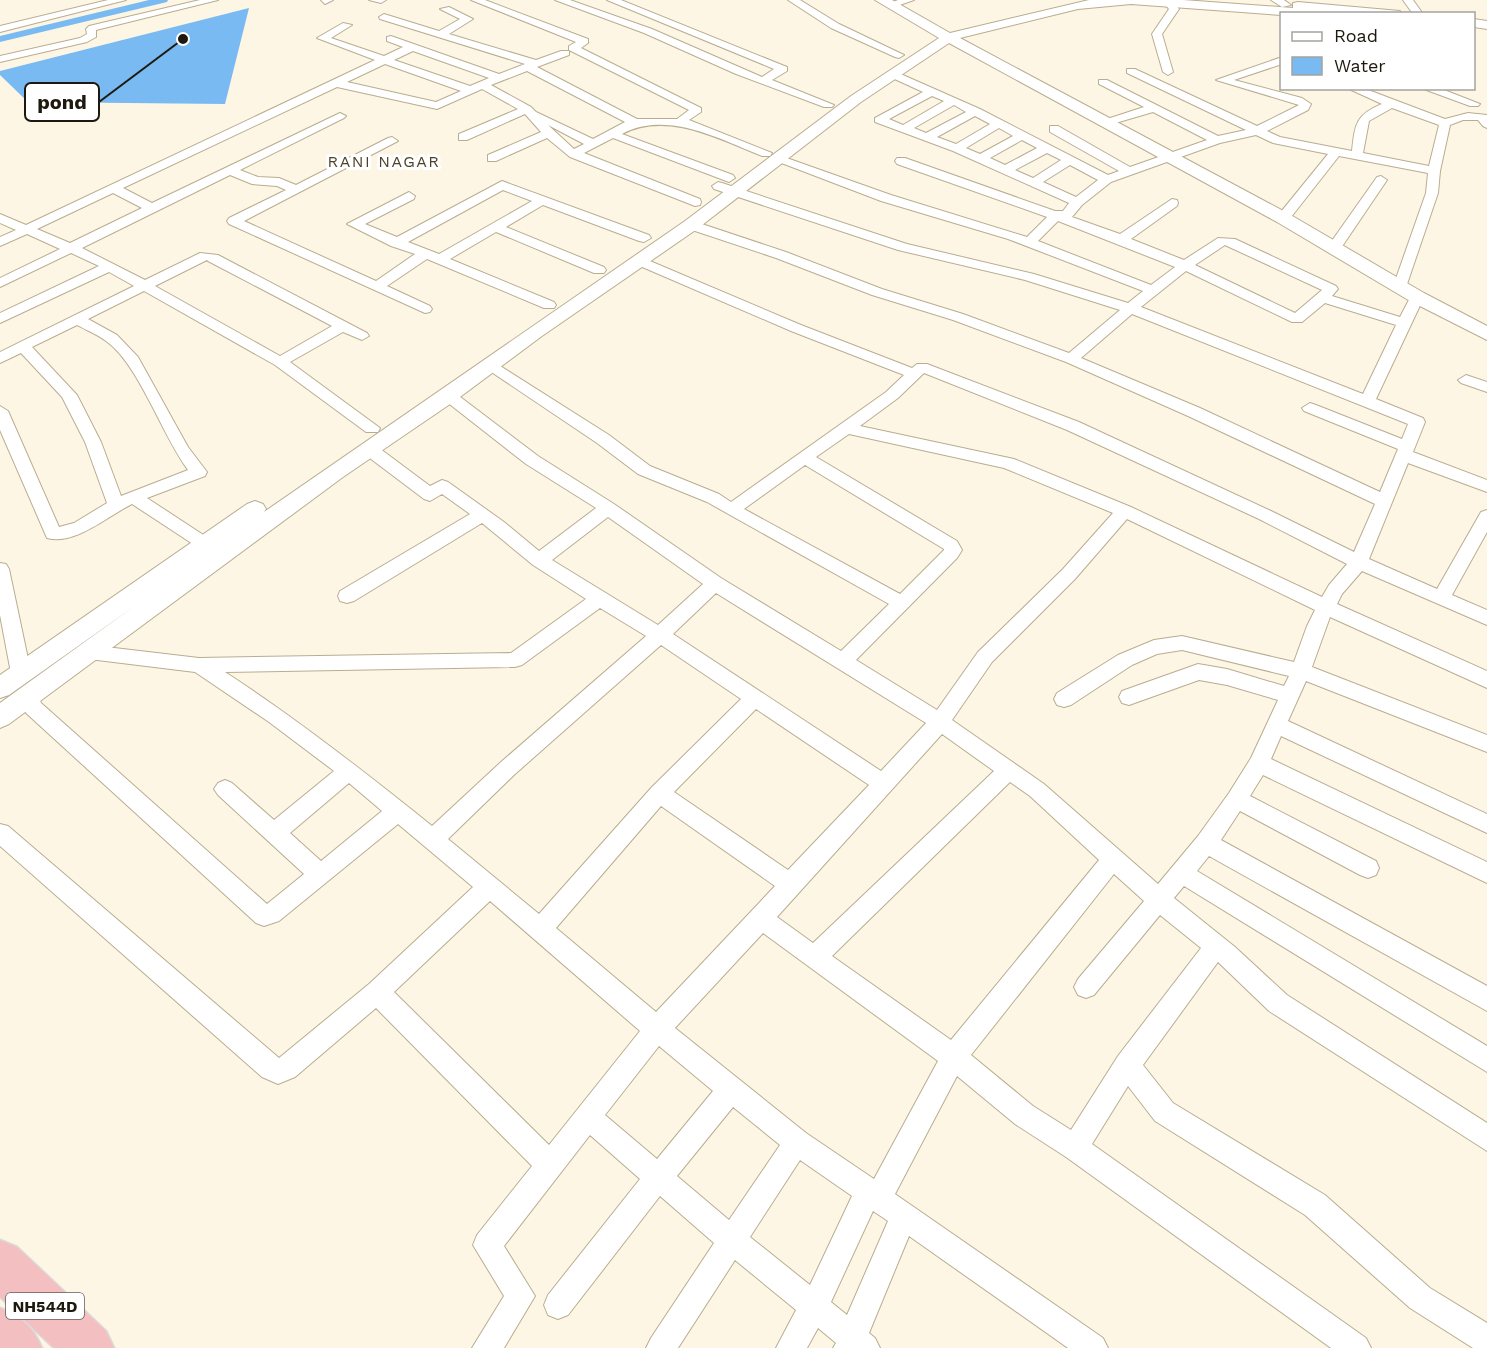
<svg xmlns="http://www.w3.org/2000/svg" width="1487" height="1348" font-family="'Work Sans',sans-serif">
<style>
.water{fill:#79baf2}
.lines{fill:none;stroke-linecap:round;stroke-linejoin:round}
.canal{fill:#79baf2;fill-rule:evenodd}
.minor-casing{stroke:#b9ad90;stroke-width:2}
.tertiary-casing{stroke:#b9ad90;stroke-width:2}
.trunk-casing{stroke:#dbdad8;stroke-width:3}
.minor{fill:#fff;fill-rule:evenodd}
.tertiary{fill:#fff;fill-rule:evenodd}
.trunk{fill:#f4bfc0;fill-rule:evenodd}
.labels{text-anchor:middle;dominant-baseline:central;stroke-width:6;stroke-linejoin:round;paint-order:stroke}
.far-neighbourhood-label{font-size:16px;letter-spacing:1.5px;fill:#4e432a;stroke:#fff}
.shield{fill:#fff;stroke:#625e56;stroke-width:1.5}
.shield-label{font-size:16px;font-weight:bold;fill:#1e190e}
.leader{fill:none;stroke:#1e190e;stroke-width:2}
.callout-dot{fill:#1e190e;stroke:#fff;stroke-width:2}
.callout{fill:#fff;stroke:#1e190e;stroke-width:2}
.callout-label{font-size:20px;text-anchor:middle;font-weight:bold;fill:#1e190e}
</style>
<rect width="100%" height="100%" fill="#fef6e4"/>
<path class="water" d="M249,8L225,104L28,102L0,75V71Z"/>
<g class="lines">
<path class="canal" d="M149,0H168L167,2L0,42V36Z"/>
<g class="minor-casing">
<path id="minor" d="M108,0H126L0,32V26Z
M200,0H218L96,30V37L87,42L0,62V56L80,38L87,34L86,29L89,26Z
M321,0H333L325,4Z
M369,0H386L381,3Z
M471,0H485L588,39V43L581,48L701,108V112L689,120L772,153L770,156H762C719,139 667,110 622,134L733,175L735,178L729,182L613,138L584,153L700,199L701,202L700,205L695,206L570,157L547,138L496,161H488V155L541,132L525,114L467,140H459V134L518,109L482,89L437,109L337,87L123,188L152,203L340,113L346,116L344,118L240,170L258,177L279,178L296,185L388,138L392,137L398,141L244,221L376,281L415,254L391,246L347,224L409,192L415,196L414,199L365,224L397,237L502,181L649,235L651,238L644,242L639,241L543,205L506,227L604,267L606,270L604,273H594L496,232L450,259L554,302L556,305L554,308H544L427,259L387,286L430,306L432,309L430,312L425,313L229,224L227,221L229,218L286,190L277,186L252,184L230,175L82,248L145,280L200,253L218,255L367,333L369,336L362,340L343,332L290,362L380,428L378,432H366L275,365L144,291L88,319L117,335L138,357L188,447L207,472L205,476L147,498L211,540L214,544L211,548L205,550L199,548L132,504C108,516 74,546 47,538L0,430V406L8,411L59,527L74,523L107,503L85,442L62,397L21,353L0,363V352L134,286L109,272L0,323V313L99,266L71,253L0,287V278L60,249L27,234L0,246V237L16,230L0,223V214L26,225L375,60L317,38L343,23L352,25L331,38L384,56L403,47L387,41V37L391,36L499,74L525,64L380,19L379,17L384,14L439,31L460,19L440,9L449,7L473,19L449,34L536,60L561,51H569V55L537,67L637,119H677L689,110L569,50V46L576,42ZM413,51L489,78L470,86L394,60ZM385,64L461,91L436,102L347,82ZM527,71L625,122L593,139L536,112L531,107L491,85ZM548,125L584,144L574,149ZM503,190L532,201L439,254L408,242ZM113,193L142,208L70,243L37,229ZM207,260L208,261L332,326L280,356L155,286ZM77,325C86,330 97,334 106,341C138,363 162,435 188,470L121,496L101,442L77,395L32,347Z
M555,0H570L652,29L762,77L774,69L607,0H621L787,67V71L772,80L834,105L832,107H824L736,74L644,33Z
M788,0H800L839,24L904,55L899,58L895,57L831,28Z
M898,0H914L891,8L886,5Z
M1164,0H1172L1179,9L1162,34L1173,72L1168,75L1163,72L1152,34L1169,9L1163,2Z
M1271,0H1284L1291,5L1282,7Z
M1403,0H1413L1423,14H1413Z
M1282,57V64L1234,80L1302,98L1311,104L1308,110L1267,131L1280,137L1352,151C1355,125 1355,115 1382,104L1347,88H1363L1445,119L1468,113L1487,115V128L1483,126L1478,120H1463L1450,125L1440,171L1438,193L1405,290H1395L1393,287L1426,193L1428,173L1339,156L1288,221L1283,222L1276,218L1328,154L1273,143L1256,135L1220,143L1111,182L1082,205L1072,217L1120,234L1172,199L1177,200L1178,203L1177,206L1131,239L1184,260L1218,238L1235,239L1336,286L1338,289L1332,296L1400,317L1412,294H1422L1424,297L1376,399L1423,418L1425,422L1413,452L1487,480V492L1408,463L1369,559L1437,589L1481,512L1487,510V532L1452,595L1487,610V625L1362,571L1342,594L1337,604L1487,671V688L1330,617L1312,667L1487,735V752L1306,681L1288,721L1487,814V833L1281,736L1271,759L1487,862V883L1263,775L1250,796L1376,861L1379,868L1376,875L1368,878L1360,875L1240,811L1221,840L1487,986V1011L1209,856L1197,871L1487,1046V1072L1184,886L1174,898L1235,947L1287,995L1487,1123V1151L1269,1011L1218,962L1143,1065L1173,1103L1325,1195L1430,1288L1487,1323V1348H1473L1410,1308L1305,1215L1155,1121L1128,1086L1092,1144L1366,1338L1371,1348H1331L1066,1157L1015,1124L957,1076L895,1194L1103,1338L1108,1348H1068L909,1236L869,1333L875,1338L880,1348H833L836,1343L818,1328L807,1348H776L796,1310L735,1260L678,1348H646L651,1338L714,1243L660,1196L568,1315L558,1319L548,1315L544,1305L548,1295L640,1179L590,1135L504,1246L535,1296L504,1348H472L504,1296L473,1245L477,1235L532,1166L376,1008L295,1077L278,1084L262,1077L0,846V824L8,826L279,1058L369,984L473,887L398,824L279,921L264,926L256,923L26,713L19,696L22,690L29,688L36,690L41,703L267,904L304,874L218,795L214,789L218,783L225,780L232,783L274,820L334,771L269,722L195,672L89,659L82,657L79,652L82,647L89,645L199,658L511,653L586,599L533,565L482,523L354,601L347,603L340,601L338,596L340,591L470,514L442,494L430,501L424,499L363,453L361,449L363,445H375L430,486L442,480L448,482L504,522L539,551L596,508L526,464L443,399L441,396L449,391L455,393L538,456L614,504L721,578L841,651L889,604L707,502L638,474L597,443L481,365L489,360L494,362L609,435L650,466L719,494L731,502L886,392L904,375L791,331L633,263L631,260L638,256L801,325L912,368L917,364H927L1079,422L1271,511L1354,552L1375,504L1188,416L1066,362L953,320L872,295L776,258L686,228L684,225L691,221L696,222L786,252L882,289L963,314L1069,353L1120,310L1025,280L898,250L714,189L712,186L718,182L722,183L907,244L1034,274L1128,303L1143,291L1008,239L881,201L771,159L777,155L781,156L891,195L1027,237L1047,217L897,164L895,161L897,158H905L1055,211H1063L1069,203L953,151L875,122V118L923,92L888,76V72H896L980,109L1108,175L1119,171L1050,132V126H1058L1130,167L1207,140L1153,112L1112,124H1104V120L1144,107L1099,84V80H1107L1218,136L1246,130L1127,73V69H1135L1257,126L1299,105L1216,80ZM932,96L944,101L903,125L889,119ZM954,105L966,112L926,133L914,128ZM1392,108L1439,125L1429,166L1363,153L1369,121ZM975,116L990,124L956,144L937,137ZM999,128L1013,136L980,154L966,148ZM1022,140L1037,148L1005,165L990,158ZM1047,153L1061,160L1033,178L1015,170ZM1070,165L1098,180L1076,197L1043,182ZM1058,221L1175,267L1151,285L1038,241ZM1225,245L1227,246L1322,290L1295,313L1195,265ZM1186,271L1292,322H1302L1325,303L1396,325L1363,394L1141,307ZM1132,314L1408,424L1402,439L1316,405L1310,403L1302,408L1304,411L1398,449L1380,492L1200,408L1081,358ZM924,373L1067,430L1259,519L1347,564L1329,585L1322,597L1131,507L1014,459L860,426L898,398ZM849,434L1004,468L1113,513L1063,569L978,652L937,710L856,660L957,558L962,550L957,541L816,457ZM805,465L944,549V550L900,594L744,509ZM608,517L703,584L658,625L552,560ZM1127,519L1315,610L1307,626L1294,662L1182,636L1154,640L1118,655L1057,693L1054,699L1057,705L1064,707L1071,705L1132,665L1157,654L1182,650L1289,676L1284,686L1227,669L1198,664L1122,691L1119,697L1122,703L1129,705L1199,680L1227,685L1278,700L1251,758L1229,793L1198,836L1158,884L1044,784L952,720L992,662L1075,579ZM716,593L926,723L881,771L673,634ZM600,608L646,636L501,762L432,826C365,772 297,719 225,672L515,667L522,665ZM661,645L741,699L652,787L539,914L448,839L515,774ZM756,709L869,785L788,870L674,792ZM942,734L994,771L813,943L777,917ZM1010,782L1030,796L1099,860L951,1040L832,956ZM349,783L382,811L321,861L290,833ZM661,806L775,886L656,1012L556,928ZM1114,874L1144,901L1078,979L1074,987L1078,995L1086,998L1094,995L1160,915L1201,948L1118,1056L1071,1130L1033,1106L971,1055ZM490,901L640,1031L549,1145L394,992ZM763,933L938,1061L874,1179L806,1133L675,1028ZM659,1046L713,1091L657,1159L605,1115ZM733,1107L780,1145L729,1220L677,1176ZM800,1160L852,1196L810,1285L750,1237ZM873,1211L888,1221L847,1315L831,1302Z
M1421,88H1439L1480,104L1478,106H1470Z
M1381,176L1387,180L1339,251H1329L1327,248L1329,245L1377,177Z
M1466,375L1487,382V392L1461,383L1458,380Z
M0,563L6,564L9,569L31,673L28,678L21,681L14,678L11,673L0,615Z"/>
</g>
<g class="tertiary-casing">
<path id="tertiary" d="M875,0H892L950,33L1089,0H1183L1293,8V3L1298,2L1400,11L1401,14L1320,12L1321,14H1282V15L1131,4L1078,9L960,38L1289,214L1424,293L1487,326V340L1410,301L1277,222L949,43L861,102L697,229L542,336L456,400L343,477L9,724L0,728V703L136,605L9,695L0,698V675L247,504L255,501L263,504L266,509L264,512L685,221L851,96L939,38Z
M1474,19L1487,21V29L1474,27Z"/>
</g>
<g class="trunk-casing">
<path id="trunk" d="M0,1240L17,1247L106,1331L114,1348H54L0,1297Z
M0,1308C21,1316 33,1327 42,1348H0Z"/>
</g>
<use href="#minor" class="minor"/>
<use href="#tertiary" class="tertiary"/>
<use href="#trunk" class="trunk"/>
</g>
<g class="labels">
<g class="far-neighbourhood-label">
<text x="384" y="161">RANI NAGAR</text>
</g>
<rect class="shield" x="6" y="1293" width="78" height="26" rx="4.5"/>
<g class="shield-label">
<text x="45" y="1306">NH544D</text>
</g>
</g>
<path class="leader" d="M183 39L99 102"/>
<circle class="callout-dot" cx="183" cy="39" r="6"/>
<rect class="callout" x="25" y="83" width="74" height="38" rx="6"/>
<g class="callout-label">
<text x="62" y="109">pond</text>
</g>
<rect x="1280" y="12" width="195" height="78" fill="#ffffff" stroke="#a5a39f" stroke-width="1.5"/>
<rect x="1292" y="32" width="30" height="9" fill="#ffffff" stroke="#a5a39f" stroke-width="1.5"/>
<text x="1334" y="42" font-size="18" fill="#1e190e">Road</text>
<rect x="1292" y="57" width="30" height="18" fill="#79baf2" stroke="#a5a39f" stroke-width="1.5"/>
<text x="1334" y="72" font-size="18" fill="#1e190e">Water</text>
</svg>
